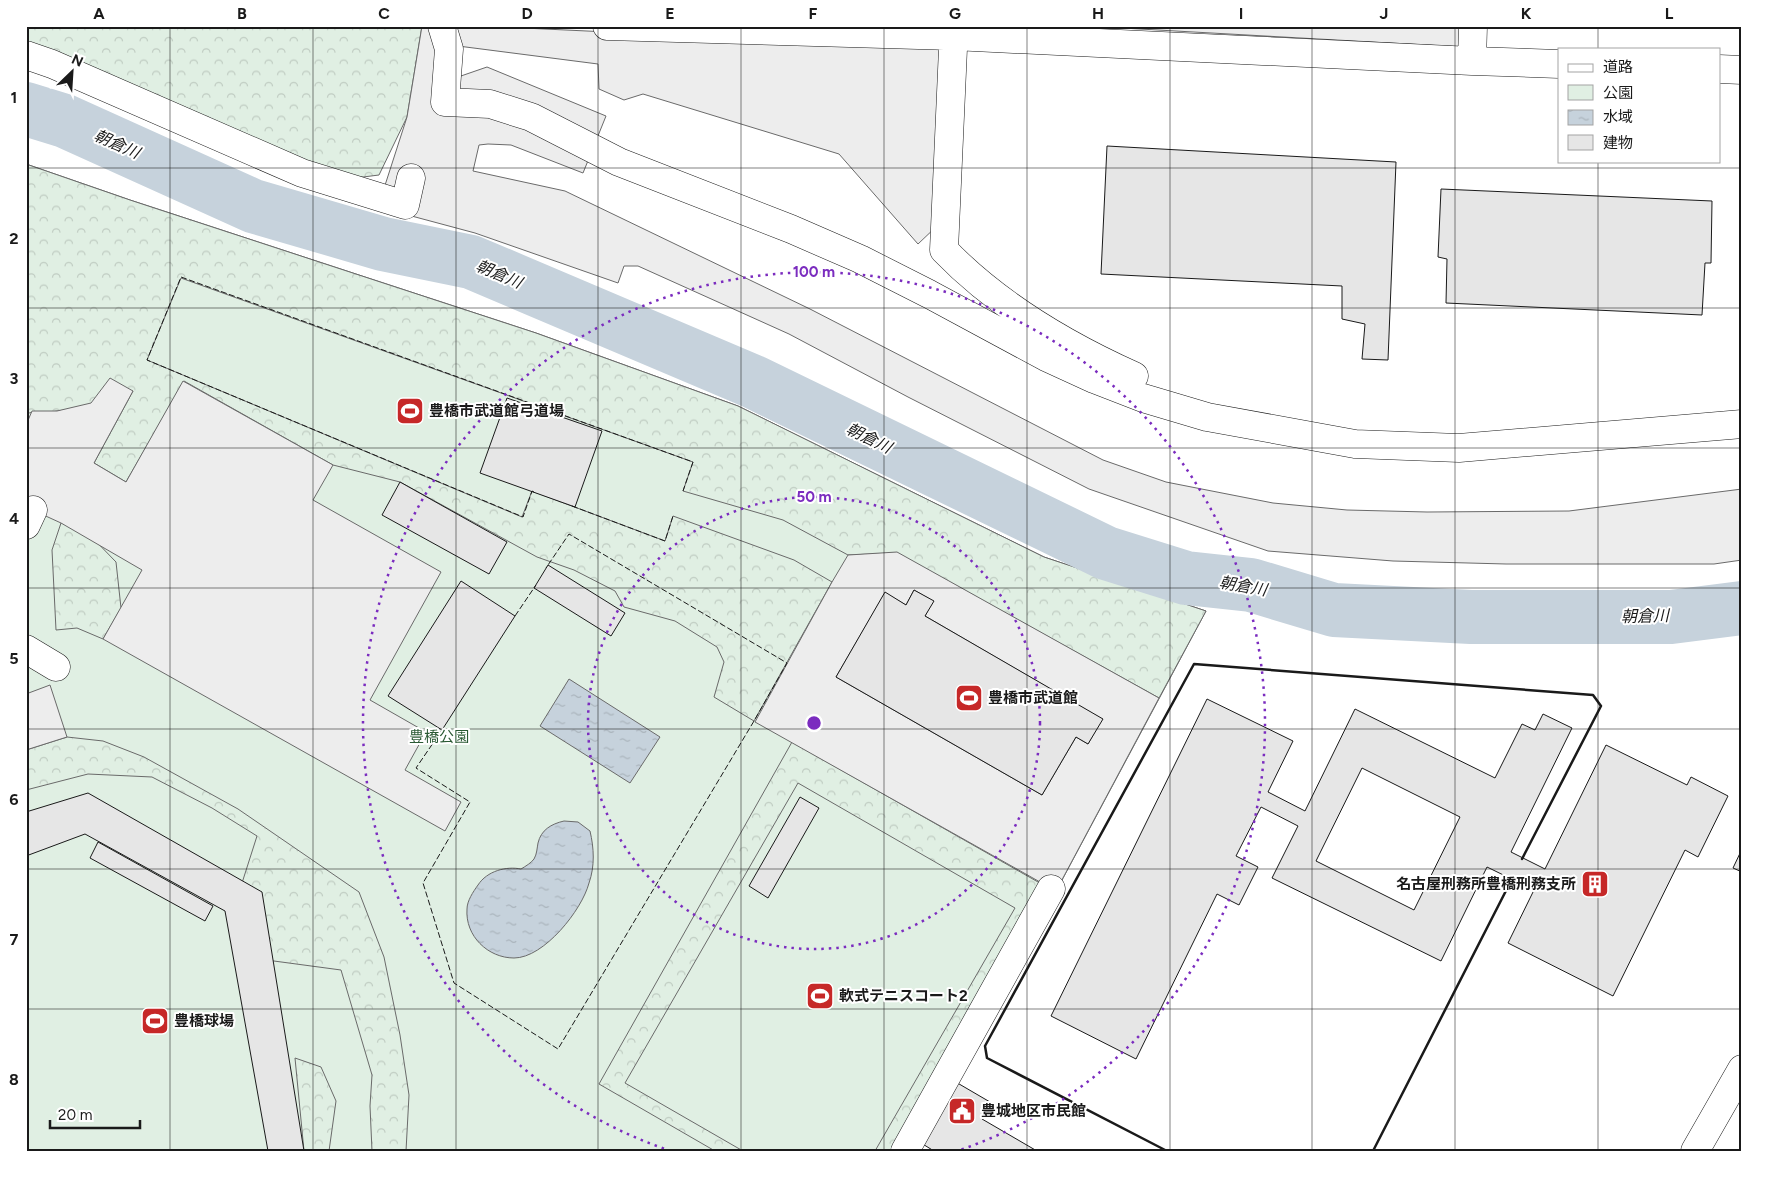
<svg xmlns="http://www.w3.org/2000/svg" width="1768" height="1177" font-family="Figtree,'Noto Sans JP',sans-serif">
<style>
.green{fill:#e0efe3;stroke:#6a6a6a}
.forest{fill:url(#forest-crowns);stroke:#6a6a6a}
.parking{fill:#ededed;stroke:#6a6a6a;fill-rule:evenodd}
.water{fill:url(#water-ripples);stroke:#6a6a6a}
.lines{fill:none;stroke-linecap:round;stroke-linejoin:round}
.river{stroke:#c6d2dc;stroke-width:54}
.building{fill:#e6e6e6;stroke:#1a1a1a;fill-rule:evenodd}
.minor-casing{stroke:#1a1a1a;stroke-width:29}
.minor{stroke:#fff;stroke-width:28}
.fence{stroke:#1a1a1a;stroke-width:1;stroke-dasharray:6 2.5;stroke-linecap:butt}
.wall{stroke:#1a1a1a;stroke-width:2.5}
.grid{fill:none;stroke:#1a1a1a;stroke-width:1;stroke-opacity:0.55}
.ring{fill:none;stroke:#7b2cbf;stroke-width:2.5;stroke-dasharray:2.5 5}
.labels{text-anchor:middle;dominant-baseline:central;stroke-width:4;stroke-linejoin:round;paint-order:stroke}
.poi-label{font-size:15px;font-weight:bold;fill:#1a1a1a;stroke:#fff;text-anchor:start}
.park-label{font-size:15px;fill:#2b5a34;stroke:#fff}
.water-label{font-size:16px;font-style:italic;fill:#1a1a1a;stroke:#fff}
.centre{fill:#7b2cbf;stroke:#fff;stroke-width:2.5}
.ring-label{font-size:15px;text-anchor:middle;font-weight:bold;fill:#7b2cbf;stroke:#fff;stroke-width:4;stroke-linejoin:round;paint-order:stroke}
.neatline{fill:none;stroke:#1a1a1a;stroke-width:2}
.grid-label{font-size:16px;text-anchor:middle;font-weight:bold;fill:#1a1a1a}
</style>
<defs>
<pattern id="forest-crowns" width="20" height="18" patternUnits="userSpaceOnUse" patternTransform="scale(1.25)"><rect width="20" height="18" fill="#e0efe3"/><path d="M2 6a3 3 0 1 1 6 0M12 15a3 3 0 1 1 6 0" fill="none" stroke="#c0ccc2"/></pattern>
<pattern id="water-ripples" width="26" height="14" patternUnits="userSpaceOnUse" patternTransform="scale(1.25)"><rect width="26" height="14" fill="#c6d2dc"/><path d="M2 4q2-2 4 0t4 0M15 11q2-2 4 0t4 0" fill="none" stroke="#aab4bc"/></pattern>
</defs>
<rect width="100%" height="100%" fill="#fff"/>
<path class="green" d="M26,164L130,200L536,333L738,406L1044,557L1206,611L917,1151H26Z"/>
<path class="forest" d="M26,26H422L407,117L379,175L355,178L338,176L26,55Z
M26,164L130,200L536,333L738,406L1044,557L1206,611L1159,698L897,553L848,555L783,520L683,491L693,462L181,278L147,360L522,517L532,491L665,541L673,516L794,560L832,582L754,721L714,697L724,662L717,647L675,621L624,607L615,591L574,570L537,557L400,482L333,465L184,381L126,482L94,463L133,391C108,398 83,409 57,411C47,413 36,410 26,414Z
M61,523L85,530L116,562L121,608L103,639L77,628L56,630L52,550Z
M67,737L103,741L144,757L238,809L359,892L384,957L400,1035L409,1095L406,1151H372L370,1106L372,1075L341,970L259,959L242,883L257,836L212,808L152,777L88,774L26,790V750Z
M792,742L1045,886L894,1151H875L1015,908L798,783L625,1083L743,1151H715L599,1084Z
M295,1058L321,1067L336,1101L329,1151H304Z"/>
<path class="parking" d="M422,26H481L946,48L938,225L918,244L839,154L643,94L624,100L599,89L598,64L458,46V77L487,67L606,116L583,173L511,145L488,144L479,145L473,171L565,191L810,309L1103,460L1166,482L1273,503L1347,510L1427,512L1569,511L1742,489V560L1714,564H1506L1393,561L1268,551L1089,489L908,397L789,334L638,266H624L618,283L475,233L378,207L407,117Z
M1086,26H1463L1462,47Z
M110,378L133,391L94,463L126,482L183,381L333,465L313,500L441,572L370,700L426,732L405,770L461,802L445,831L103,639L142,570L61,523L26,507V425L32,411H57L91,403Z
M897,552L1159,698L1056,891L755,722L832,582L848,555ZM914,590L933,601L925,616L1102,719L1088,744L1076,737L1042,795L836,677L885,593L906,605Z
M50,685L67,737L26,750V694Z"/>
<path class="water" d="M569,679L660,737L630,783L540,726Z
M564,821L578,822L590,831C594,848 595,866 589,883C582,910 544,958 514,958C488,958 465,936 467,909C467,901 473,892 478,885C487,871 506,866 521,869C526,866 531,863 534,859C537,854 537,848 538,843C541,830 551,824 564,821Z"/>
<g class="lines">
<path class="river" d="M26,109L65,121L253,206L383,244L471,262L754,382L1106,553L1186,578L1251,585L1334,610L1471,617H1671L1742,608"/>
</g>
<path class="building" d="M1107,146L1396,162L1388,360L1362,359L1365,324L1342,319V286L1101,274Z
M1441,189L1712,201L1711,263H1705L1702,315L1446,303L1447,259L1438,257Z
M507,398L602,431L575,507L480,473Z
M400,482L507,542L489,574L382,515Z
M548,565L625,613L611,636L534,588Z
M461,581L515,616L442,730L388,696Z
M914,590L934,601L925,616L1103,719L1088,744L1076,737L1042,795L836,677L885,592L906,605Z
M1207,699L1293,741L1268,792L1305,811L1355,709L1495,778L1522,724L1535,730L1543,714L1572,728L1511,852L1545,869L1606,745L1687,785L1691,777L1728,796L1698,857L1685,850L1613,996L1508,943L1534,890L1487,867L1441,961L1272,878L1298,826L1261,807L1236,856L1258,867L1239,905L1217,894L1136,1059L1051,1016ZM1362,768L1460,817L1414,910L1316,861Z
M88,793L262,892L304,1151H268L225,911L85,834L26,856V812Z
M800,797L819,808L768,898L749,886Z
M98,842L213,906L205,921L90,858Z
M1742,849V872L1733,868Z
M954,1081L990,1102L982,1119L1037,1151H934L921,1143Z"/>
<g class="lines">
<g class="minor-casing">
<path id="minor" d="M442,26L449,49L445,102L490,104L531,117L619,162L791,229L860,259L929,294L1046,357L1094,379L1143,398L1207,417L1355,444L1459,448L1742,424
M607,26L953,36L1472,61L1559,64
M954,26L944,250C997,305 1065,345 1134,376
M26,55L52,64L302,173L405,205L411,178
M1472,61L1473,26
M1719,69L1742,70
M26,525L33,510
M26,649L56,667
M905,1151L1051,889
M1695,1151L1742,1069"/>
</g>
<use href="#minor" class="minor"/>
<path class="fence" d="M534,492L532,491L523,517L147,360L181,277L693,462L683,491
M572,506L665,541L673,516
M515,616L536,585
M442,730L416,768L470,802L423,883L454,983L558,1049L754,721L787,663L569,534L546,568"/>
<path class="wall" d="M1167,1151L987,1058L985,1046L1194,664L1593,695L1601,706L1522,859
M1373,1151L1513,877"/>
</g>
<path class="grid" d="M170,26V1151M313,26V1151M456,26V1151M598,26V1151M741,26V1151M884,26V1151M1027,26V1151M1170,26V1151M1312,26V1151M1455,26V1151M1598,26V49M1598,161V1151M26,168H1742M26,308H1742M26,448H1742M26,588H1742M26,729H1742M26,869H1742M26,1009H1742"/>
<g class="ring">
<circle cx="814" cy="723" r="226"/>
<path d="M671 1151A451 451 0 1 1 957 1151"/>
</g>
<defs>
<g id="stadium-square" transform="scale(1.4375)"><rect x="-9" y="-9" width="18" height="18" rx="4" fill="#c62828" stroke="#fff"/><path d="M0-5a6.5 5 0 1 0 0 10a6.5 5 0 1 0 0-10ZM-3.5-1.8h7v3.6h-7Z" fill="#fff"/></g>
<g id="building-square" transform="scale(1.4375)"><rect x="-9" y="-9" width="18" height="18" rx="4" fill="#c62828" stroke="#fff"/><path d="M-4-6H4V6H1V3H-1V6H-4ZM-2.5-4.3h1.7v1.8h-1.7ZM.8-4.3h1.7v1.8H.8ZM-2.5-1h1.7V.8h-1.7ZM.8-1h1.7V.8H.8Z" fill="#fff"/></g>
<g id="civic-square" transform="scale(1.4375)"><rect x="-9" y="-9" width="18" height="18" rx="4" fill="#c62828" stroke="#fff"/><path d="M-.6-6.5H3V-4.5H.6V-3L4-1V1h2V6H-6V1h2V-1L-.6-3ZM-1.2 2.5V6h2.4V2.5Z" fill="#fff"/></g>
</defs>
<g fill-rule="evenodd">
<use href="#stadium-square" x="410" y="411"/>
<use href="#stadium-square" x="969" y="698"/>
<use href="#building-square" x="1595" y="884"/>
<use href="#stadium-square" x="820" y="996"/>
<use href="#stadium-square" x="155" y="1021"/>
<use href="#civic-square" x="962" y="1111"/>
</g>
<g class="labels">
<g class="poi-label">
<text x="429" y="411">豊橋市武道館弓道場</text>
<text x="988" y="698">豊橋市武道館</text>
<text x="1576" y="884" text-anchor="end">名古屋刑務所豊橋刑務支所</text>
<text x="839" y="996">軟式テニスコート2</text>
<text x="174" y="1021">豊橋球場</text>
<text x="981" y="1111">豊城地区市民館</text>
</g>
<g class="park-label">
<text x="439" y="737">豊橋公園</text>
</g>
<g class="water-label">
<text transform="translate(117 144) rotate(24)">朝倉川</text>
<text transform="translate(499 274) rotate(23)">朝倉川</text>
<text transform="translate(869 438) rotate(26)">朝倉川</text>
<text transform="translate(1243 586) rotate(10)">朝倉川</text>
<text transform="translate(1645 616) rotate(-1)">朝倉川</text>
</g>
</g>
<circle cx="814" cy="723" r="8" class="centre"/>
<g class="ring-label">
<text x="814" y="277">100 m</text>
<text x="814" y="502">50 m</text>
</g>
<rect width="1768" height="1177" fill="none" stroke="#ffffff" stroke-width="55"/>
<rect x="1558" y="48" width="162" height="115" fill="#ffffff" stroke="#a3a3a3"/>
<rect x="1568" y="64" width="25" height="8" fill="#ffffff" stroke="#a3a3a3"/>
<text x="1603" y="72" font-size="15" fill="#1a1a1a">道路</text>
<rect x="1568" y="85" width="25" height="15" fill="#e0efe3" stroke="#a3a3a3"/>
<text x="1603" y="98" font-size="15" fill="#1a1a1a">公園</text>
<rect x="1568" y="110" width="25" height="15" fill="url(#water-ripples)" stroke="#a3a3a3"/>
<text x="1603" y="122" font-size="15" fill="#1a1a1a">水域</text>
<rect x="1568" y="135" width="25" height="15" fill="#e6e6e6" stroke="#a3a3a3"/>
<text x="1603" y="148" font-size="15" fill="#1a1a1a">建物</text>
<g transform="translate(72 72) rotate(25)" stroke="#ffffff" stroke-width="4" paint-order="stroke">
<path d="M0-4L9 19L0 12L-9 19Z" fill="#1a1a1a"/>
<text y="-8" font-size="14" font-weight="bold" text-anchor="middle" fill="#1a1a1a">N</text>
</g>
<path d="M50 1120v8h90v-8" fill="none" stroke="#1a1a1a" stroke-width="2.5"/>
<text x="58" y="1120" font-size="15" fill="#1a1a1a" stroke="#ffffff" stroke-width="4" paint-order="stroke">20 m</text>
<rect x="28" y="28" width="1712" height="1122" class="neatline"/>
<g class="grid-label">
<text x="99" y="19">A</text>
<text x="242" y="19">B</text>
<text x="384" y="19">C</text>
<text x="527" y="19">D</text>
<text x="670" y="19">E</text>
<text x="813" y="19">F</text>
<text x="955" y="19">G</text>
<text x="1098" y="19">H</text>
<text x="1241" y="19">I</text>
<text x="1384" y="19">J</text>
<text x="1526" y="19">K</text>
<text x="1669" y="19">L</text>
<text x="14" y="103">1</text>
<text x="14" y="244">2</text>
<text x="14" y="384">3</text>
<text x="14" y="524">4</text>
<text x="14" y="664">5</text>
<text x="14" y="805">6</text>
<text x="14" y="945">7</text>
<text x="14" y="1085">8</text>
</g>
</svg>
